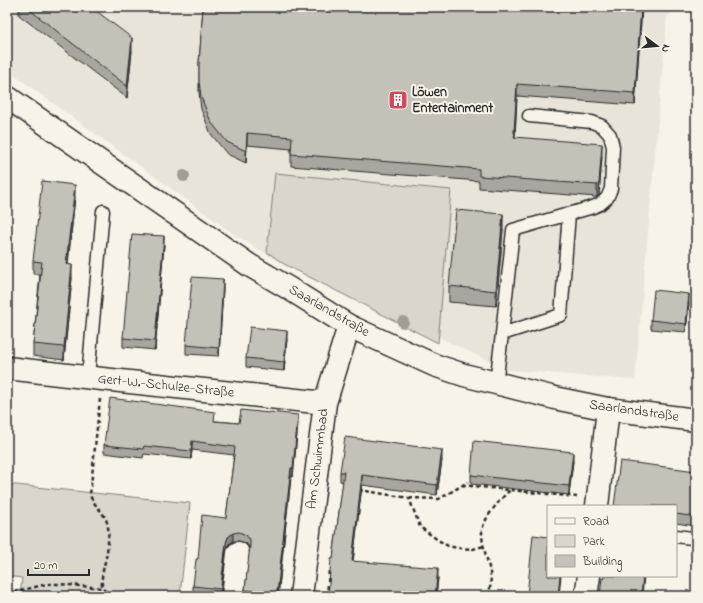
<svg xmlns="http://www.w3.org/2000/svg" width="703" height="603" font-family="'Indie Flower',sans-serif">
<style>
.built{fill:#e8e4da}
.green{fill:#dad6cc;stroke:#82807c}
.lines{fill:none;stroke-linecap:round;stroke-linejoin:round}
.lane-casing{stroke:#2b2b2b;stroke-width:15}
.street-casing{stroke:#2b2b2b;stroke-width:25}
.secondary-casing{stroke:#2b2b2b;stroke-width:25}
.path{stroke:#2b2b2b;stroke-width:2.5;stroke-dasharray:4 3;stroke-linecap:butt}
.lane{stroke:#f7f3e8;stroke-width:12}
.street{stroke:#f7f3e8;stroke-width:22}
.secondary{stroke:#f7f3e8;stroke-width:22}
.tree{fill:#9f9d96}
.wall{fill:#a9a69f;stroke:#2b2b2b}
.shaded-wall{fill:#898782;stroke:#2b2b2b}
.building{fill:#c4c1b9;stroke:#2b2b2b}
.labels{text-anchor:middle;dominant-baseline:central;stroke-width:4;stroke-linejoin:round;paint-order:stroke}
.poi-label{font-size:14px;font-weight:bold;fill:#2b2b2b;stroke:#f7f3e8;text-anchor:start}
.street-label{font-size:14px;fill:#2b2b2b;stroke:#f7f3e8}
</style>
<rect width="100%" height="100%" fill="#f7f3e8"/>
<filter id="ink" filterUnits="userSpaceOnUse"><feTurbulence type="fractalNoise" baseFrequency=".025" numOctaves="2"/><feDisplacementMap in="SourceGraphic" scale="8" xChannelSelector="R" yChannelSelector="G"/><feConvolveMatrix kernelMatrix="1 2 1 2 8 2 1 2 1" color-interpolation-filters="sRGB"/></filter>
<g filter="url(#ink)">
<path class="built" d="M7,7H678L667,17L635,380L508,370L284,264L238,237L7,70Z"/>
<path class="green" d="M275,173L451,190L438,343L284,264L267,252Z
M7,484L190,503L180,596H20L22,578L7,576Z"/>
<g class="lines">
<g class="lane-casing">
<path id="lane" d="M529,116L592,122L602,126L610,135L613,147L611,189L607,198L600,204L593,207L513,230L502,334L561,315L569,214
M88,377L103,211
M496,384L502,334
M676,536L692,538"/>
</g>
<g class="street-casing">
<path id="street" d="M7,368L102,379L325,403
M597,506L608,409
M233,596L238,553
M301,596L325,403L349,326
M586,596L589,576"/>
</g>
<g class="secondary-casing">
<path id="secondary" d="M7,97L249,265L290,289L349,326L434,365L464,375L559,399L608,409L696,420"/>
</g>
<path class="path" d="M100,399L90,495C94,507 106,512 108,527C109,535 108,544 107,552C106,561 99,579 103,589C105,591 107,594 109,596
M462,485L577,497
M359,490L409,498L420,527L438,540L448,546L458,548L473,549L484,546
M409,498L439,499L468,482
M7,594L47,584H59L103,588
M327,596L329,570
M487,596C498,576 481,553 482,531C484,517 500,500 510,490"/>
<use href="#lane" class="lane"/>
<use href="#street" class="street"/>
<use href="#secondary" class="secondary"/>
</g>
<g class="tree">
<circle cx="184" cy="176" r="6"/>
<circle cx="403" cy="322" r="6"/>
</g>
<path class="wall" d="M19,7H91L132,51L127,98L19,15Z
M203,7H642L635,105L517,96L515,137L602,156L599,195L597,197L479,188V181L291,166V149L247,145L246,163L227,154L211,134L201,109L199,93V64Z
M75,197L68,265L72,278L64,360L33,356V344L40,274H33V261Z
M503,230L496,306L449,302V286Z
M164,245L155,350L123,347V338Z
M223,288L219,356L186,354V345Z
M689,303L686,332L651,329V320Z
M287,339L284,371L246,367V358Z
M215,421L239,423H298L293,477H291L278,596H245V590L250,550V548L246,543L239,541H233L228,545L226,551L221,591V596H206L193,595V586L198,559L226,518L234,455L192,450L191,459L144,454L143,458L104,453V445Z
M442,460L437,495L362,485L353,561L438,578L436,596H328L343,482L340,481V472Z
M573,461L569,495L471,484V475Z
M696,471V526L676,523V506Z"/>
<path class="shaded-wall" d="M641,7H642L635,105V93Z
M132,38V51L127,98V86Z
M517,84V96L515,135L514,133Z
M247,133V145L246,163V151Z
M602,144V156L599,195L597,197V185Z
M75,185V197L66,277V264Z
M503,214V230L496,306V291Z
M164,236V245L155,350V341Z
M72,265V278L64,360V347Z
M223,279V288L219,356V348Z
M689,294V303L686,332V324Z
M287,331V339L284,371V362Z
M298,415V423L293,477V468Z
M192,441V450L191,459V451Z
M442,450V460L437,495V485Z
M573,452V461L569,495V486Z
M291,468V477L278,596H277Z
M362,475V485L352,571V561Z
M233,533V541L228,545L226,551L221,591V586L226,543L228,537Z
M438,568V578L436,596H435Z
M560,576H561L559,596H558Z
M643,576H644L642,596H641Z"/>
<path class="building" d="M26,7H91L132,38L127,86Z
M203,7H641L635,93L517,84L514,133H515L514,137L602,144L599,183L597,185L479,176V169L291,154L292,137L247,133L246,151L227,142L211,122L201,97L199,81V64Z
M42,181L75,185L66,264L72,265L64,347L33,344L42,262L33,261Z
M456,210L503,214L496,291L449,286Z
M132,234L164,236L155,341L123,338Z
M192,277L223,279L219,348L186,345Z
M654,290L689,294L686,324L651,320Z
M250,327L287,331L284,362L246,358Z
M110,398L215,412L214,421L239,423L241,410L269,413L270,412L298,415L293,468H291L277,594L245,590L250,545V540L246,535L239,532L233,533L228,537L226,543L221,586V589L193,586L196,559H198L202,515L226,518L235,447L192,441L191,451L144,446L143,449L104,445Z
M345,437L442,450L437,485L362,475L352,561L438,568L435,596H328L331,559H333L344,472H340Z
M474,441L573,452L569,486L471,475Z
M620,461L696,471V517L676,514V506H614Z
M533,535L548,537V576H560L558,596H527Z
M604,576H643L641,596H600L602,578L603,579Z"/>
</g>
<defs>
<g id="building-square" transform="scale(1)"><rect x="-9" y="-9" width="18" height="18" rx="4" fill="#d1495b" stroke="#f7f3e8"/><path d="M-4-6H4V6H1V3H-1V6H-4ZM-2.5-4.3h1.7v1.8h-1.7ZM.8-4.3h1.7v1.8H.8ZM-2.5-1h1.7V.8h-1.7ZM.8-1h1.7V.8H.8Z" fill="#fff"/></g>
</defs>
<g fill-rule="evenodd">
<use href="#building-square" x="398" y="100"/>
</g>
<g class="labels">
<g class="poi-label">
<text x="412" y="92">Löwen<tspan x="412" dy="16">Entertainment</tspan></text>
</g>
<g class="street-label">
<text transform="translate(329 311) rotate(30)">Saarlandstraße</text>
<text transform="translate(166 386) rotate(6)">Gert-W.-Schulze-Straße</text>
<text transform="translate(634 411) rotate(8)">Saarlandstraße</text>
<text transform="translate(318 459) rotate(-83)">Am Schwimmbad</text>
</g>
</g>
<rect width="703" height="603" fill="none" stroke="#f7f3e8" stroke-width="24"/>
<rect x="12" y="12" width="679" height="579" fill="none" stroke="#2b2b2b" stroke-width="1.5" filter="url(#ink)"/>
<rect x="547" y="505" width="130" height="72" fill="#f7f3e8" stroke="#a5a39c"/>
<rect x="555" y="518" width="20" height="6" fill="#f7f3e8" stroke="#a5a39c"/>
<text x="583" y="525" font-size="12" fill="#2b2b2b">Road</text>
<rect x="555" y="535" width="20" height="12" fill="#dad6cc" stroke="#a5a39c"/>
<text x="583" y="545" font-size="12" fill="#2b2b2b">Park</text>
<rect x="555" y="555" width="20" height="12" fill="#c4c1b9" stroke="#a5a39c"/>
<text x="583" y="565" font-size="12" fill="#2b2b2b">Building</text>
<g transform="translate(657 46) rotate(106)" stroke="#f7f3e8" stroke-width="3" paint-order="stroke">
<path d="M0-3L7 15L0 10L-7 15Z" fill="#2b2b2b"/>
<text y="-6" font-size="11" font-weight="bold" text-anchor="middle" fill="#2b2b2b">N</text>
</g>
<path d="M28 569v6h61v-6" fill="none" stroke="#2b2b2b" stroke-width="2"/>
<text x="34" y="569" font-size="12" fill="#2b2b2b" stroke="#f7f3e8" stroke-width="3" paint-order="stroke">20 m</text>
</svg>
